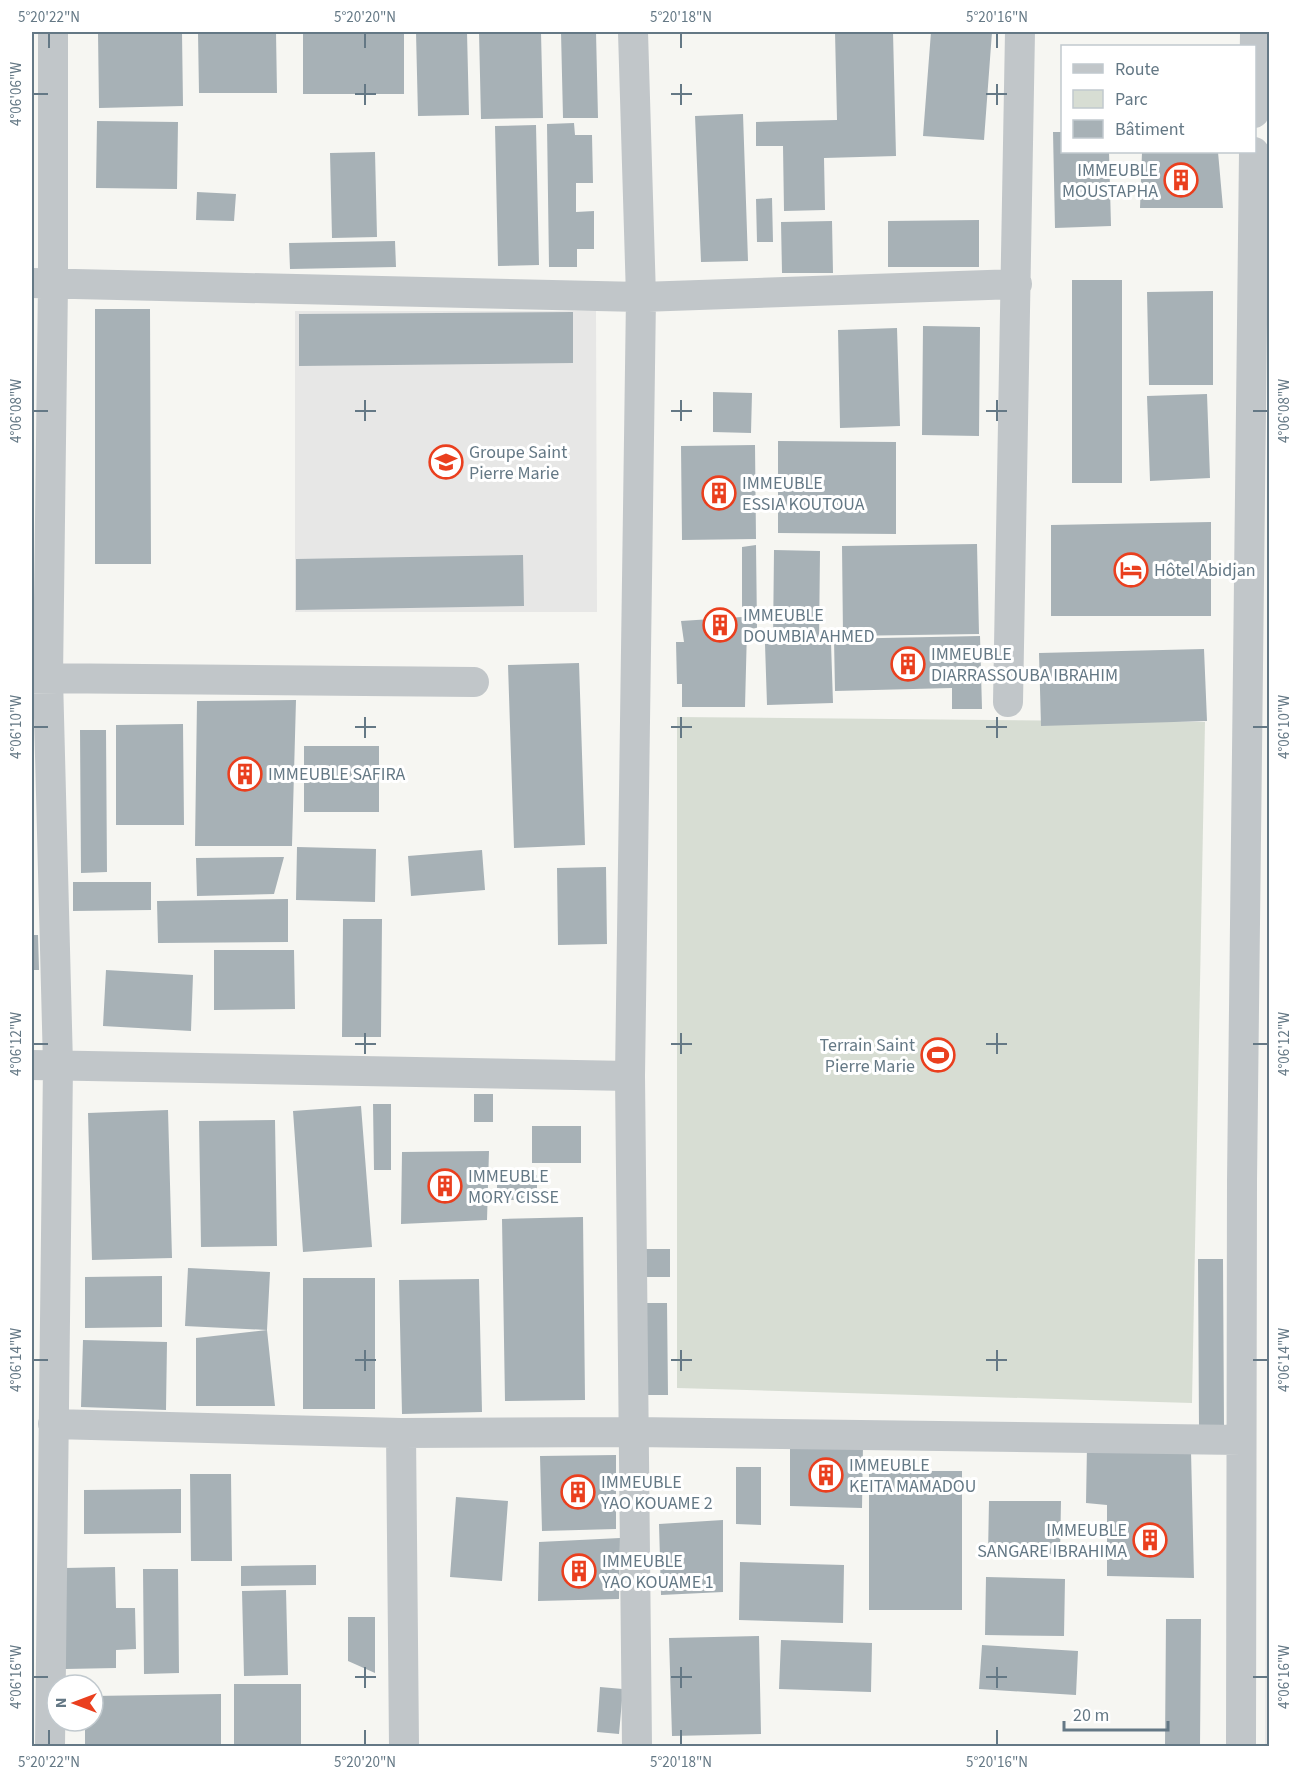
<svg xmlns="http://www.w3.org/2000/svg" width="1301" height="1778" font-family="'Source Sans 3',sans-serif">
<style>
.built{fill:#e7e7e6}
.green{fill:#d7ddd3}
.building{fill:#a7b1b6}
.lines{fill:none;stroke-linecap:round;stroke-linejoin:round}
.minor{stroke:#c1c6c9;stroke-width:30}
.ticks{fill:none;stroke:#647885;stroke-width:2}
.labels{text-anchor:middle;dominant-baseline:central;stroke-width:6;stroke-linejoin:round;paint-order:stroke}
.poi-label{font-size:18px;fill:#647885;stroke:#fff;text-anchor:start}
.neatline{fill:none;stroke:#647885;stroke-width:2}
.ticks-label{font-size:15px;text-anchor:middle;fill:#647885}
</style>
<rect width="100%" height="100%" fill="#f6f6f2"/>
<path class="built" d="M295,311H596L597,612H295Z
M1269,1112L1270,1746H1265Z"/>
<path class="green" d="M677,717L1205,722L1192,1403L677,1388Z"/>
<path class="building" d="M98,32H182L183,106L99,108Z
M198,32H276L277,93H199Z
M303,32H404V94H303Z
M416,32H467L469,115L418,116Z
M479,32H541L543,118L481,119Z
M561,32H596L598,118H563Z
M835,32H893L896,156L824,158L825,210L784,211L783,146H756V122L837,120Z
M931,32H992L984,140L923,136Z
M743,114L748,261L701,262L695,116Z
M97,121L178,122L177,189L96,188Z
M574,123L575,135H592L593,183H576V212L594,211V249H577V267H549L547,124Z
M536,125L539,265L498,266L495,126Z
M1053,132H1062V152H1109L1111,226L1055,228Z
M375,152L377,237L332,238L330,153Z
M1142,152H1218L1223,208H1140Z
M197,192L236,194L234,221L196,220Z
M772,198L773,242H757L756,199Z
M979,220V267H888V221Z
M832,221L833,273H782L781,222Z
M395,241L396,267L290,269L289,243Z
M1072,280H1122V483H1072Z
M1213,291V385H1149L1147,292Z
M95,309H150L151,564H95Z
M573,312V363L299,366V314Z
M923,326L980,327L979,436L922,435Z
M897,328L900,426L840,428L838,330Z
M713,392L752,393L751,433L713,432Z
M1207,394L1210,478L1150,481L1147,396Z
M778,441L896,442V534L778,533Z
M755,445L756,539L682,540L681,446Z
M1211,522V616H1051V525Z
M977,544L979,634L843,636L842,546Z
M756,545L757,628L747,629L745,707H682V684H677L676,642H684L681,621L742,617V547Z
M774,550L820,551L819,642H773Z
M523,555L524,606L296,610V559Z
M980,636L982,709H952V688L835,691L834,639Z
M831,643L833,703L767,705L765,644Z
M1204,649L1207,721L1041,726L1039,653Z
M579,663L585,845L514,848L508,665Z
M296,700L292,846H195L197,701Z
M183,724L184,825H116V725Z
M80,730H106L107,872L81,873Z
M304,746H379V812H304Z
M297,847L376,849L375,902L296,900Z
M482,850L485,890L411,896L408,856Z
M284,857L274,894L197,896L196,858Z
M606,867L607,944L558,945L557,868Z
M73,882H151V910L73,911Z
M288,899V942L158,943L157,901Z
M343,919H382L381,1037H342Z
M32,935H38L39,970H32Z
M214,950H294L295,1009L214,1010Z
M106,970L193,975L191,1031L103,1026Z
M474,1094H493V1122H474Z
M373,1104H391V1170H374Z
M361,1106L372,1247L303,1252L293,1111Z
M168,1110L172,1258L92,1260L88,1113Z
M275,1120L277,1246L201,1247L199,1121Z
M532,1126H581V1163H532Z
M489,1151L487,1220L401,1224L402,1152Z
M497,1175H537V1200H497Z
M583,1217L585,1400L505,1401L502,1219Z
M646,1249H670V1277H647Z
M1198,1259H1223L1224,1427L1199,1428Z
M188,1268L270,1272L267,1330L275,1406H196V1338L267,1330L185,1326Z
M162,1276V1327L85,1328V1277Z
M303,1278H375V1409H303Z
M479,1279L482,1412L402,1414L399,1280Z
M647,1303H667L668,1395H647Z
M83,1340L167,1342L166,1410L81,1407Z
M790,1443L863,1444L862,1508L790,1506Z
M1087,1445L1191,1451L1194,1578L1107,1576V1505L1086,1503Z
M616,1455V1529L542,1531L540,1456Z
M736,1467H761V1525L736,1524Z
M869,1471H962V1610H869Z
M190,1474H231L232,1561H191Z
M181,1489V1533L84,1534V1490Z
M456,1497L508,1501L502,1581L450,1577Z
M989,1501H1061L1060,1556L988,1555Z
M723,1520V1592L661,1595L659,1524Z
M620,1538L619,1599L538,1601L539,1542Z
M740,1562L844,1565L843,1623L739,1620Z
M316,1565V1585L241,1586V1566Z
M115,1567L116,1608H135L136,1649L116,1650V1668L65,1669L64,1568Z
M143,1569H178L179,1673L144,1674Z
M986,1577L1065,1579L1064,1636L985,1635Z
M286,1590L288,1675L244,1676L242,1591Z
M348,1617H375V1673L348,1661Z
M1166,1619H1201L1200,1746H1165Z
M759,1636L761,1734L672,1736L669,1638Z
M781,1640L872,1643L871,1692L779,1689Z
M982,1645L1078,1651L1076,1695L979,1689Z
M234,1684H301V1746H234Z
M600,1687L623,1689L619,1734L597,1732Z
M221,1694V1746H85V1721H93V1696Z"/>
<g class="lines">
<path class="minor" d="M633,32L641,297L630,1076L637,1746
M1254,113L1255,32
M32,283L641,297L1017,284
M32,678L474,682
M1008,702L1020,32
M32,1065L630,1076
M53,1424L401,1433L634,1432L1241,1440
M401,1433L404,1746
M50,1746L58,1065L48,678L53,283V32
M1241,1746L1242,1181L1254,152"/>
</g>
<path class="ticks" d="M49,33V48M365,33V48M681,33V48M997,33V48M365,84V105M681,84V105M997,84V105M33,94H48M355,94H376M671,94H692M986,94H1007M365,400V421M681,400V421M997,400V421M33,411H48M355,411H376M671,411H692M986,411H1007M1253,411H1268M365,717V738M681,717V738M997,717V738M33,727H48M355,727H376M671,727H692M986,727H1007M1253,727H1268M365,1033V1054M681,1033V1054M997,1033V1054M33,1044H48M355,1044H376M671,1044H692M986,1044H1007M1253,1044H1268M365,1350V1371M681,1350V1371M997,1350V1371M33,1360H48M355,1360H376M671,1360H692M986,1360H1007M1253,1360H1268M365,1667V1688M681,1667V1688M997,1667V1688M33,1677H48M355,1677H376M671,1677H692M986,1677H1007M1253,1677H1268M49,1730V1745M365,1730V1745M681,1730V1745M997,1730V1745"/>
<defs>
<g id="building-ring" transform="scale(1.725)"><circle r="9.5" fill="#fff" stroke="#ea3f1e" stroke-width="1.5"/><path d="M-4-6H4V6H1V3H-1V6H-4ZM-2.5-4.3h1.7v1.8h-1.7ZM.8-4.3h1.7v1.8H.8ZM-2.5-1h1.7V.8h-1.7ZM.8-1h1.7V.8H.8Z" fill="#ea3f1e"/></g>
<g id="school-ring" transform="scale(1.725)"><circle r="9.5" fill="#fff" stroke="#ea3f1e" stroke-width="1.5"/><path d="M0-5L7-2L0 1L-7-2ZM-4 1L0 2.5L4 1V4Q0 6-4 4Z" fill="#ea3f1e"/></g>
<g id="hotel-ring" transform="scale(1.725)"><circle r="9.5" fill="#fff" stroke="#ea3f1e" stroke-width="1.5"/><path d="M-6-4.5h1.5V1H6V5H4.5V3h-9V5H-6ZM-4 0a1.8 1.8 0 1 1 3.6 0ZM.5 0V-2.5h3Q6-2.5 6 0Z" fill="#ea3f1e"/></g>
<g id="stadium-ring" transform="scale(1.725)"><circle r="9.5" fill="#fff" stroke="#ea3f1e" stroke-width="1.5"/><path d="M0-5a6.5 5 0 1 0 0 10a6.5 5 0 1 0 0-10ZM-3.5-1.8h7v3.6h-7Z" fill="#ea3f1e"/></g>
</defs>
<g fill-rule="evenodd">
<use href="#building-ring" x="1181" y="180"/>
<use href="#school-ring" x="446" y="462"/>
<use href="#building-ring" x="719" y="493"/>
<use href="#hotel-ring" x="1131" y="570"/>
<use href="#building-ring" x="720" y="625"/>
<use href="#building-ring" x="908" y="664"/>
<use href="#building-ring" x="245" y="774"/>
<use href="#stadium-ring" x="938" y="1055"/>
<use href="#building-ring" x="445" y="1186"/>
<use href="#building-ring" x="826" y="1475"/>
<use href="#building-ring" x="578" y="1492"/>
<use href="#building-ring" x="1150" y="1540"/>
<use href="#building-ring" x="579" y="1571"/>
</g>
<g class="labels">
<g class="poi-label">
<text x="1158" y="170" text-anchor="end">IMMEUBLE<tspan x="1158" dy="21">MOUSTAPHA</tspan></text>
<text x="469" y="452">Groupe Saint<tspan x="469" dy="21">Pierre Marie</tspan></text>
<text x="742" y="483">IMMEUBLE<tspan x="742" dy="21">ESSIA KOUTOUA</tspan></text>
<text x="1154" y="570">Hôtel Abidjan</text>
<text x="743" y="615">IMMEUBLE<tspan x="743" dy="21">DOUMBIA AHMED</tspan></text>
<text x="931" y="654">IMMEUBLE<tspan x="931" dy="21">DIARRASSOUBA IBRAHIM</tspan></text>
<text x="268" y="774">IMMEUBLE SAFIRA</text>
<text x="915" y="1045" text-anchor="end">Terrain Saint<tspan x="915" dy="21">Pierre Marie</tspan></text>
<text x="468" y="1176">IMMEUBLE<tspan x="468" dy="21">MORY CISSE</tspan></text>
<text x="849" y="1465">IMMEUBLE<tspan x="849" dy="21">KEITA MAMADOU</tspan></text>
<text x="601" y="1482">IMMEUBLE<tspan x="601" dy="21">YAO KOUAME 2</tspan></text>
<text x="1127" y="1530" text-anchor="end">IMMEUBLE<tspan x="1127" dy="21">SANGARE IBRAHIMA</tspan></text>
<text x="602" y="1561">IMMEUBLE<tspan x="602" dy="21">YAO KOUAME 1</tspan></text>
</g>
</g>
<rect width="1301" height="1778" fill="none" stroke="#ffffff" stroke-width="66"/>
<rect x="1061" y="45" width="195" height="108" fill="#ffffff" stroke="#c1c9ce" stroke-width="1.5"/>
<rect x="1073" y="64" width="30" height="9" fill="#c1c6c9" stroke="#c1c9ce" stroke-width="1.5"/>
<text x="1115" y="75" font-size="18" fill="#647885">Route</text>
<rect x="1073" y="90" width="30" height="18" fill="#d7ddd3" stroke="#c1c9ce" stroke-width="1.5"/>
<text x="1115" y="105" font-size="18" fill="#647885">Parc</text>
<rect x="1073" y="120" width="30" height="18" fill="#a7b1b6" stroke="#c1c9ce" stroke-width="1.5"/>
<text x="1115" y="135" font-size="18" fill="#647885">Bâtiment</text>
<g transform="translate(75 1703) rotate(270)"><circle r="28" fill="#ffffff" stroke="#c1c9ce" stroke-width="1.5"/>
<path d="M0-4.5L10 22L0 15L-10 22Z" fill="#ea3f1e"/>
<text y="-9" font-size="16" font-weight="bold" text-anchor="middle" fill="#647885">N</text>
</g>
<path d="M1064 1721v9h104v-9" fill="none" stroke="#647885" stroke-width="3"/>
<text x="1073" y="1721" font-size="18" fill="#647885" stroke="#ffffff" stroke-width="4.5" paint-order="stroke">20 m</text>
<rect x="33" y="33" width="1235" height="1712" class="neatline"/>
<g class="ticks-label">
<text x="49" y="22">5°20'22"N</text>
<text x="365" y="22">5°20'20"N</text>
<text x="681" y="22">5°20'18"N</text>
<text x="997" y="22">5°20'16"N</text>
<text transform="translate(16 94) rotate(-90)" y="5">4°06'06"W</text>
<text transform="translate(1284 411) rotate(-90)" y="5">4°06'08"W</text>
<text transform="translate(16 411) rotate(-90)" y="5">4°06'08"W</text>
<text transform="translate(1284 727) rotate(-90)" y="5">4°06'10"W</text>
<text transform="translate(16 727) rotate(-90)" y="5">4°06'10"W</text>
<text transform="translate(1284 1044) rotate(-90)" y="5">4°06'12"W</text>
<text transform="translate(16 1044) rotate(-90)" y="5">4°06'12"W</text>
<text transform="translate(1284 1360) rotate(-90)" y="5">4°06'14"W</text>
<text transform="translate(16 1360) rotate(-90)" y="5">4°06'14"W</text>
<text transform="translate(16 1677) rotate(-90)" y="5">4°06'16"W</text>
<text transform="translate(1284 1677) rotate(-90)" y="5">4°06'16"W</text>
<text x="49" y="1767">5°20'22"N</text>
<text x="365" y="1767">5°20'20"N</text>
<text x="681" y="1767">5°20'18"N</text>
<text x="997" y="1767">5°20'16"N</text>
</g>
</svg>
